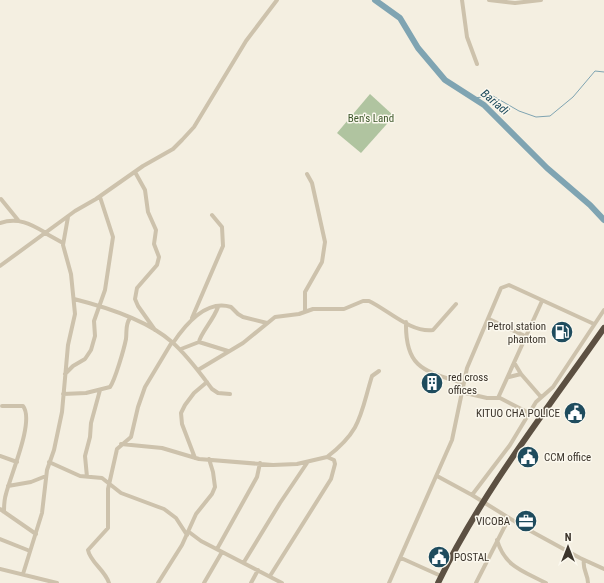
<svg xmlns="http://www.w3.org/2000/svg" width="604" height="583" font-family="'Roboto Condensed',sans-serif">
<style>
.green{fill:#b0c4a0}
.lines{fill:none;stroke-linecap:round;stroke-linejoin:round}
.stream{stroke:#7fa4b2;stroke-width:1}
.river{stroke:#7fa4b2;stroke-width:6}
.minor{stroke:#cdc2ac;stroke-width:4}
.highway{stroke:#5c5042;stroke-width:6}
.labels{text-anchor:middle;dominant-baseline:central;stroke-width:3;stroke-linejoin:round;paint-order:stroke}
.park-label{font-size:11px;fill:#405a2e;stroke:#fbf8ee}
.poi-label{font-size:11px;fill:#3b342b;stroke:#fbf8ee;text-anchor:end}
.water-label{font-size:12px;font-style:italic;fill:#1f4c5e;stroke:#fbf8ee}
</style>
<rect width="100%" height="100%" fill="#f4efe1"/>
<path class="green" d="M370,94L394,116L361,153L337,133Z"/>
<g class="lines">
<path class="stream" d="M473,98L493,96L519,111L536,117L550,116L573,97L595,71L604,72"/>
<path class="river" d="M375,0L400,18L418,48L445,80L484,105L547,168L590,205L604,220"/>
<path class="minor" d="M462,0L467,37L477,64
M489,0L515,3L541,0
M135,172L145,190L148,212L156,230L154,244L159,257L157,265L137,288L135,299L138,306L155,330
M1,199L18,220
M0,223C18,217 31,224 46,233
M45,233L63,243
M0,266L75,211L96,199L143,166L173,149L182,140L194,127L246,41L277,0
M74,299C106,307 147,320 172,342C188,356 200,373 212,389L218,393L230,394
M305,312V292L322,262L325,242L312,183L307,174
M192,318L223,246L222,227L212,215
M489,319L527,337
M406,322C405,368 424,371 462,383
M199,342C200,334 214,319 218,307
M173,343C185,325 206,299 231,307L238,314L243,317L267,323
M181,349L199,342L228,351
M515,364L521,374L541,397
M198,370L243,343L275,317L299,314L313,309H344L363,301H369C388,310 411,333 433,330L456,304
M65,374L73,366L85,359L91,350L95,336L94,321L105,290L113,237L100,197
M509,377L521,374
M461,392L487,398H500L529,413
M63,394L86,393L110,387C115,380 124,349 126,339C127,331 125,325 130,318
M498,398L542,301
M2,406H23C35,421 10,476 6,494C4,500 4,506 4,512
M121,444L162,448L199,459L273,465L297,464L327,457L334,460L335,464L331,479L270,576
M0,456L17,462
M327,457C362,430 360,415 372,376L379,371
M195,458L182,424L181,413L185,405L194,393L207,382
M49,462L80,476L102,478L121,493L164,509L176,518L187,535
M437,476L472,495L527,529L580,558L604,569
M87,477L85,456L90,437L91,423L100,390
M8,486L31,482L46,476
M472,495L510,445L536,402L553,387L604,310
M0,509L36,534
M189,532L201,541L282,583
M0,539L30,551
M497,540C505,567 523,571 546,583
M217,549L257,477L260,463
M401,558L441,576
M584,560C582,569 588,574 588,583
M244,562L280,503L307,463
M0,569L57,583
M23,574L42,513L47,470L54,450L62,412L68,345L75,314L71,274L63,245L68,217
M109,583C105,570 90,562 88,550L108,528V489L117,449L131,437L138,407L145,387L172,342
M158,583L182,545L196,514L212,494L215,487L213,472L209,459
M204,583L222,552
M251,583L258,570
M389,583L452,440L467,368L501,288L509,285L594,324
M476,583L509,518"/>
<path class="highway" d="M438,583C482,492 546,411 604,328"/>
</g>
<defs>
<g id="fuel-disc" transform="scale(1.15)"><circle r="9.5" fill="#1f4c5e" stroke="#fbf8ee"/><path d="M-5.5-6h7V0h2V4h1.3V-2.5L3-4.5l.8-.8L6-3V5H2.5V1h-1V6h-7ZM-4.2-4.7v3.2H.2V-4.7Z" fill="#fff"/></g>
<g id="building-disc" transform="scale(1.15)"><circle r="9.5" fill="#1f4c5e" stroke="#fbf8ee"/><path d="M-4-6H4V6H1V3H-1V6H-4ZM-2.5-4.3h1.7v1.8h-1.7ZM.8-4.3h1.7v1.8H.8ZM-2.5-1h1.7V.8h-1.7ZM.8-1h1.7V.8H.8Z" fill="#fff"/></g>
<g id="civic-disc" transform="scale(1.15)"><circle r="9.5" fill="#1f4c5e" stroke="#fbf8ee"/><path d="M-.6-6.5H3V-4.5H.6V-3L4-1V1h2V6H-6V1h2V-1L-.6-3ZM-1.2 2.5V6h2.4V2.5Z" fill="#fff"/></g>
<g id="office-disc" transform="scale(1.15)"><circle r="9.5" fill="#1f4c5e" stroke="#fbf8ee"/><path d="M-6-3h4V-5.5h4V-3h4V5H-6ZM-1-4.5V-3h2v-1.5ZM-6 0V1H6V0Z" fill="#fff"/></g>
</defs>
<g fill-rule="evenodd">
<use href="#fuel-disc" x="562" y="332"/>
<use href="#building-disc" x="432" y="383"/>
<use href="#civic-disc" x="575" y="413"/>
<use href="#civic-disc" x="528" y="457"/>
<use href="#office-disc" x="526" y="521"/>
<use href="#civic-disc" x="439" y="557"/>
</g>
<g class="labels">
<g class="park-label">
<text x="371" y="118">Ben's Land</text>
</g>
<g class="poi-label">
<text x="546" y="326">Petrol station<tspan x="546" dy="13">phantom</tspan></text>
<text x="448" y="377" text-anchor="start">red cross<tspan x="448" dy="13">offices</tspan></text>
<text x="560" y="413">KITUO CHA POLICE</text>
<text x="544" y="457" text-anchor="start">CCM office</text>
<text x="510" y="521">VICOBA</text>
<text x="454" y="557" text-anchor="start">POSTAL</text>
</g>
<g class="water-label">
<text transform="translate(495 102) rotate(40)">Bariadi</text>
</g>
</g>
<g transform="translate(568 547)" stroke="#fbf8ee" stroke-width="3" paint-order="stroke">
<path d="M0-3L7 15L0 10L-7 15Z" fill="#3b342b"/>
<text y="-6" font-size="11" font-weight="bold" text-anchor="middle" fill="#3b342b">N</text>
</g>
</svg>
